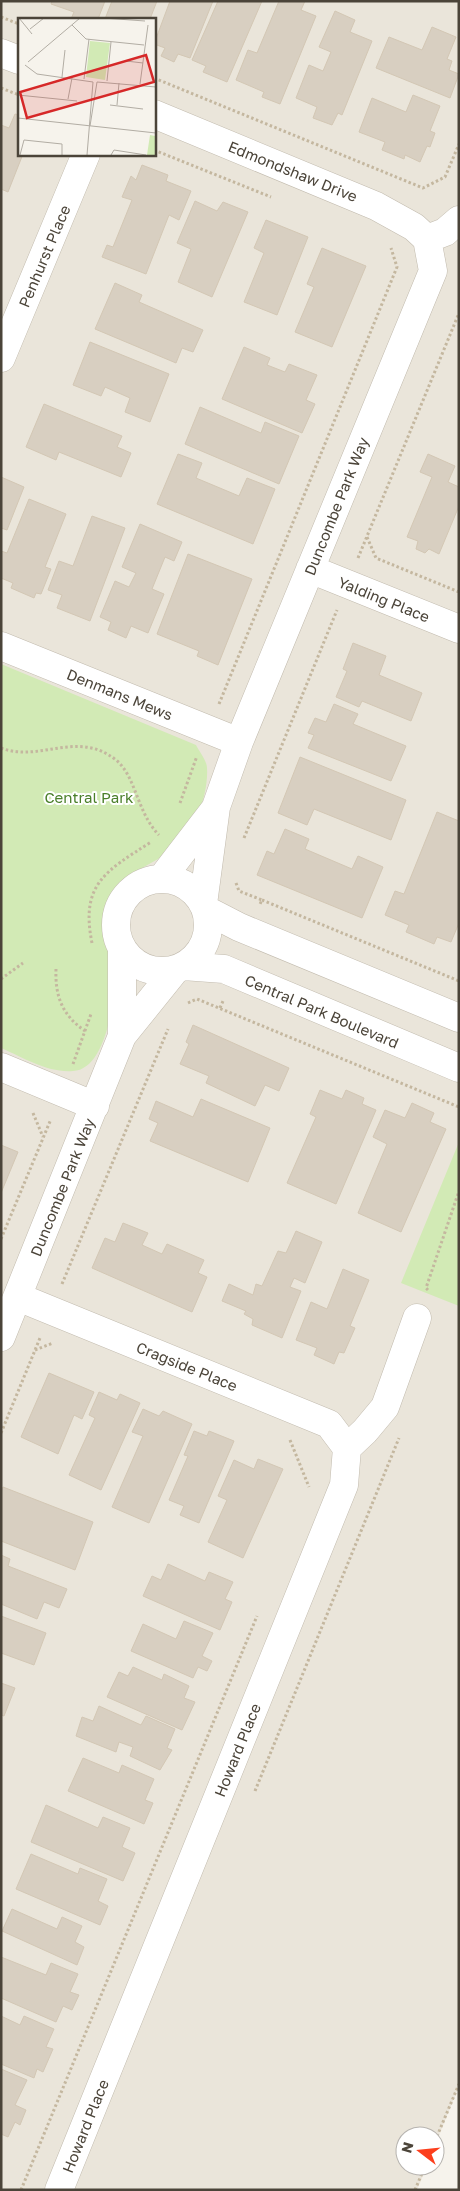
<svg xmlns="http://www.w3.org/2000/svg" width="460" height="2191" font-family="'Golos Text',sans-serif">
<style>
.residential{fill:#eae5da;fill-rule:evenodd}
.green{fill:#d2eab5}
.building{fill:#d8cfc1;stroke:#d3c7b4}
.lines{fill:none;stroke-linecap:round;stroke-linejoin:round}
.minor-casing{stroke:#c2bbae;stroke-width:29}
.path{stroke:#c4b79f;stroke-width:3;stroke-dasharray:2.5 2.5;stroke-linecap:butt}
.minor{stroke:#fff;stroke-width:28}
.labels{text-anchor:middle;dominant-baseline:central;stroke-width:4;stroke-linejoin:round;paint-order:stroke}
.street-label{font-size:15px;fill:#4b4439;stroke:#fff}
.park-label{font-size:15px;fill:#4a7f2a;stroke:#fff}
.inset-road{fill:none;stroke:#b2ada4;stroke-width:1}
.view{fill:#d62828;fill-opacity:0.15;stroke:#d62828;stroke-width:2.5}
.inset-edge{fill:none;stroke:#4b4439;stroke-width:2.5}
</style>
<rect width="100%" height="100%" fill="#f6f3ec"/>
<path class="residential" d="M1,1H459V2086L435,2145V2136H405V2166H427L417,2190H1ZM19,19H154V154H19Z"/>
<path class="green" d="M1,664L196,745C199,751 207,761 207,768C208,781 204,802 198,813C193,821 166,854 158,859C142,869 123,875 113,892C99,914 109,935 113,958C118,985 109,1070 73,1071C48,1073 24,1058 1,1048Z
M459,1142V1306L401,1283Z"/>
<path class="building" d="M52,1H105L98,19H71L74,12L51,4Z
M112,1H157L150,19H105Z
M170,1H213L190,58L178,54L174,62L161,56L165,48L154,44Z
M218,1H262L227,82L203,72L206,66L192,60Z
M279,1H305L301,10L316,16L280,104L262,97L264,92L236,80L248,50L257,53Z
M335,11L355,20L350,32L372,41L342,115L338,113L332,125L313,118L317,107L296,98L309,65L323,71L331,52L319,47Z
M432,27L456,37L447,59L452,61L449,70L459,74L450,98L376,68L389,37L422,50Z
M413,95L440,106L430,131L435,133L430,147L427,146L420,162L405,155L404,159L382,150L385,142L359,132L372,98L406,112Z
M15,114L19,115V154H23L8,192L1,189V125L9,128Z
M142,165L168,175L166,181L191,191L179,220L169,215L146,274L102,257L107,245L113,247L132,200L122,197L131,176L136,180Z
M195,201L217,211L223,202L248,212L212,297L178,282L191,249L177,243Z
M266,220L308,237L277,315L244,302L264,253L254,248Z
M322,248L366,266L332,347L295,332L314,287L307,284Z
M115,283L142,295L139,302L203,330L193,352L182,348L176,363L95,329Z
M90,342L169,374L150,422L125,412L130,398L105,387L101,396L73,385Z
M244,347L270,358L267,365L285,372L289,364L317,375L306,400L315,404L302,433L222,399Z
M44,404L122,436L117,447L131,453L121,477L59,452L56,460L26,447Z
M200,407L261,433L265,422L299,436L279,484L185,444Z
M178,454L202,463L196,478L239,496L247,478L275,489L253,544L157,504Z
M428,454L455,466L448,482L459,487V506L439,554L429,549L425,553L416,549L418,541L407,537L432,477L420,472Z
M1,477L24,487L7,530L1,528Z
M29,499L66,514L45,567L51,569L41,594L36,593L34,598L11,588L13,583L1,578V551L7,553Z
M92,516L125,528L90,621L57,608L62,595L48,590L59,561L73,566Z
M140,524L182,542L174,561L165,557L152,589L164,594L148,633L131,626L126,638L108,630L111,622L100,617L115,581L129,587L136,573L122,567Z
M188,554L252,579L218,665L197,656L199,651L157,634Z
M353,643L386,656L379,675L422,693L411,721L362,701L359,707L336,697L347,671L343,669Z
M334,704L358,714L353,724L406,746L391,781L308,748L314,735L308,733L315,718L326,722Z
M300,757L406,800L391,840L314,809L307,825L278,813Z
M437,812L459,821V923L451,942L437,937L434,944L406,932L409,925L385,915L395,891L404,894Z
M285,829L309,839L305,849L352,869L358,856L383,867L362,918L257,875L267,851L274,854Z
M193,1025L289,1068L279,1091L265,1085L255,1106L206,1083L209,1076L180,1064L189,1044L186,1042Z
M320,1090L342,1099L346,1090L364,1098L362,1104L376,1110L336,1204L287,1183L316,1117L310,1114Z
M201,1099L270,1128L248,1182L150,1141L158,1123L149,1119L156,1101L193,1117Z
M412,1103L434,1113L430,1122L446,1129L401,1232L358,1213L387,1144L373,1137L385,1110L405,1118Z
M1,1145L18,1152L1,1193Z
M123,1223L148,1233L142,1245L162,1254L167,1244L204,1260L198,1273L207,1277L192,1312L92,1268L105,1238L115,1242Z
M296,1231L322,1242L305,1283L294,1278L290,1287L301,1291L282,1338L252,1325L253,1319L244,1314L246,1311L222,1301L229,1284L253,1295L256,1284L262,1286L278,1251L286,1253Z
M343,1269L369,1280L350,1326L355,1328L344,1353L339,1352L334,1364L314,1355L317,1348L296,1340L311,1302L327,1309Z
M49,1373L94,1392L82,1419L74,1415L58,1454L21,1437Z
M99,1392L117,1400L120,1394L140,1403L101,1490L69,1475L95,1418L89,1415Z
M143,1409L159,1416L163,1411L192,1424L149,1523L112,1507L143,1436L132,1432Z
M194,1431L207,1436L209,1431L234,1441L199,1523L180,1515L184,1506L169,1500L188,1456L184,1455Z
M258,1459L283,1469L243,1558L208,1542L227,1500L218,1496L234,1460L254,1469Z
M3,1487L93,1522L75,1570L1,1541V1492Z
M1,1555L10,1559L8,1566L67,1589L59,1608L44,1602L37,1619L1,1604Z
M168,1564L205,1581L209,1572L233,1582L225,1599L232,1602L220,1630L143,1596L152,1576L161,1580Z
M1,1616L46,1633L34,1665L1,1653Z
M184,1621L213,1633L202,1656L212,1661L207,1671L198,1667L193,1678L131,1651L143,1624L176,1639Z
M133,1667L162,1680L164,1674L189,1686L184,1698L195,1702L182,1730L107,1697L119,1672L128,1676Z
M1,1683L15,1688L4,1716L1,1715Z
M99,1706L141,1725L146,1716L175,1729L167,1748L172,1750L160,1770L130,1756L133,1747L119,1742L116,1752L76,1736L82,1717L93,1721Z
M83,1758L119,1773L122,1765L154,1779L145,1800L153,1803L144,1824L68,1791Z
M46,1805L98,1828L103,1817L130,1828L122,1847L135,1853L123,1881L31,1842Z
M31,1854L78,1874L80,1868L107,1879L98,1901L108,1906L100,1925L16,1889Z
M12,1909L57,1929L62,1917L82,1926L75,1942L84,1947L77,1965L2,1931Z
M1,1957L46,1975L51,1963L78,1974L70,1992L79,1995L72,2010L63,2006L56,2022L1,1998Z
M1,2016L20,2025L24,2016L54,2029L46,2047L53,2049L43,2072L37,2069L34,2078L1,2064Z
M1,2069L27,2080L15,2105L26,2110L20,2125L15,2122L8,2137L1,2134Z"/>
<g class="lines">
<g class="minor-casing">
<path id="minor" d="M1,53L19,60
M154,114L376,206L414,227L427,239
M1,358L86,154
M310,569L459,629
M1,646L239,742
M162,878L215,809
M116 925a46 46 0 1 1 92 0a46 46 0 1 1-92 0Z
M203,904L216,807L239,742L433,271L427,239L445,232L459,220
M206,910L239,927L459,1018
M122,949V1036
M183,966L224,969L459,1068
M1,1067L95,1106
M18,1297L329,1424L347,1448
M1,1337L122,1036L176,969
M59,2190L344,1485L347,1448L365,1431L385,1407L417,1318"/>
</g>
<path class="path" d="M1,17L19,24
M154,78L423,188L445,177L459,144
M1,88L19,95
M154,150L271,197
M367,537L376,558L459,592
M358,558L459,313
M219,704L397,267L391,248
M1,748C41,763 77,729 116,760C136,776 137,813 159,835
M180,803L197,756
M244,838L337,610
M236,883L239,891L262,900L260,904
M262,900L459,981
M92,943C80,884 106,871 151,842
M56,969C55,996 62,1015 85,1031
M1,979L23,963
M188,1003L197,999L459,1107
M220,1008L223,1001
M73,1064L91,1014
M33,1113L43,1137
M1,1239L51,1119
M62,1284L168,1029
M428,1290L426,1288L459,1191
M35,1350L53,1343
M1,1433L40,1338
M290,1440L309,1487
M255,1791L399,1438
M435,2141L459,2084
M21,2190L257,1616
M415,2190L425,2166"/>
<use href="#minor" class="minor"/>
</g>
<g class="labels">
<g class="street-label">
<text transform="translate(293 171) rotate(22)">Edmondshaw Drive</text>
<text transform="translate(44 256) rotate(-67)">Penhurst Place</text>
<text transform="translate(336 506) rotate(-68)">Duncombe Park Way</text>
<text transform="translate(384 599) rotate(22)">Yalding Place</text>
<text transform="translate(120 694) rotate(22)">Denmans Mews</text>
<text transform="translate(322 1011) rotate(23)">Central Park Boulevard</text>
<text transform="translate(62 1187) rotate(-68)">Duncombe Park Way</text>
<text transform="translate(187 1366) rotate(22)">Cragside Place</text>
<text transform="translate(237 1750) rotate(-68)">Howard Place</text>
<text transform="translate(85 2126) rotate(-68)">Howard Place</text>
</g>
<g class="park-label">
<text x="89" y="797">Central Park</text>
</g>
</g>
<g transform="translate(18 18)">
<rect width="138" height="138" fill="#f6f3ec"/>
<path d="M72,23L92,25L87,62L68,59ZM132,117L137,118V137H129Z" fill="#d2eab5"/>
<path class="inset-road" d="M1,0L14,16M85,0L127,3M54,7L68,21L126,27M12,11L26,0M108,43L125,45M10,44L62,0M7,47L19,56L75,64M44,59L47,32M66,61L71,21M89,63L93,24M79,64L138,69M122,66L130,7M0,77L59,83M50,81L54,60M92,87L125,91M99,87L101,65M0,100L138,115M72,108L79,64M2,137L6,122L44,126V137M69,137L75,64M93,137L96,132L128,137"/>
<path class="view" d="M128,37L136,64L9,100L2,74Z"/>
<rect width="138" height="138" class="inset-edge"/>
</g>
<rect width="460" height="2191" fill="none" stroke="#4b4439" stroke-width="5"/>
<g transform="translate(420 2151) rotate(286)"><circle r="24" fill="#ffffff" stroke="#b7b4b0"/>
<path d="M0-4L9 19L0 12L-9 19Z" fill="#fc3f1d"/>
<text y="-8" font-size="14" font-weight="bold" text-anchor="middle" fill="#4b4439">N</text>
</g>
</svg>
